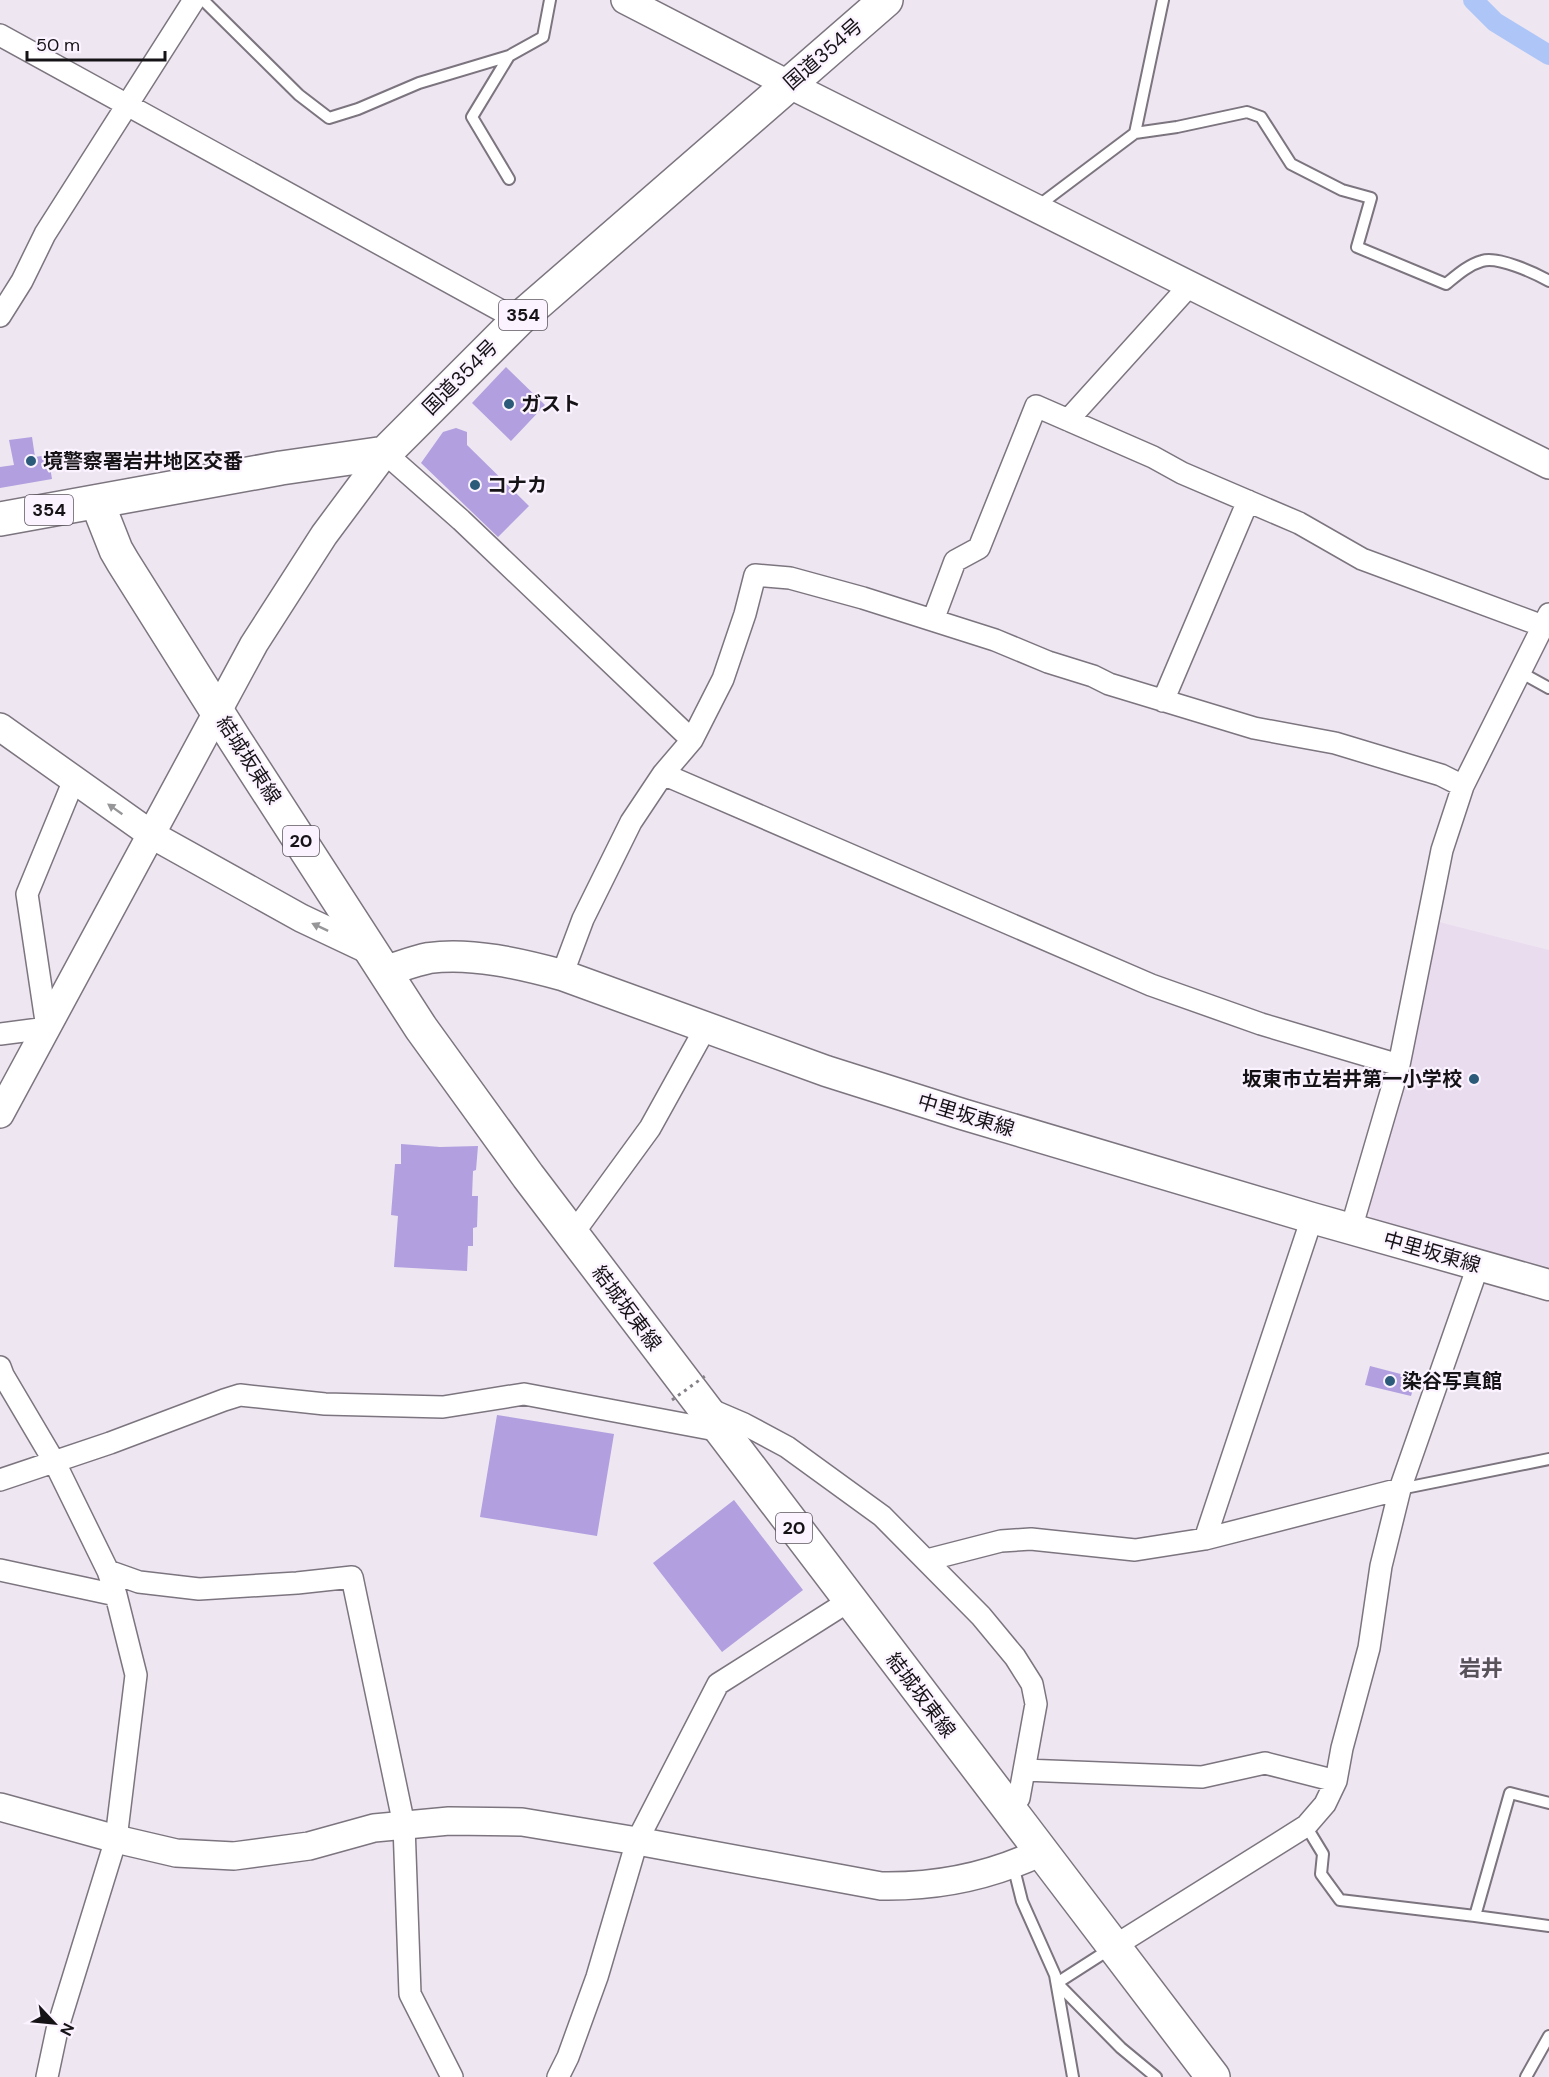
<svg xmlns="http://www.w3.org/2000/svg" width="1549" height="2077" font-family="'DM Sans','Noto Sans JP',sans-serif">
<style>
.built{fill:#e9dcee}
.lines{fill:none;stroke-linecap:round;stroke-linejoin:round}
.canal{stroke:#aec6f7;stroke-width:20}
.building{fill:#b19fdf}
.service-casing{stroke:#7c757f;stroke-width:14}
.minor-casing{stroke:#7c757f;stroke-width:24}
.tertiary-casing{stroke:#7c757f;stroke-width:30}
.secondary-casing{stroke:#7c757f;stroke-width:33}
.primary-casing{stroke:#7c757f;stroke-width:36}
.trunk-casing{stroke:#7c757f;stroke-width:36}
.service{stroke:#fff;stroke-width:10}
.minor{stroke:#fff;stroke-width:21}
.tertiary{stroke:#fff;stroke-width:27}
.secondary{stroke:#fff;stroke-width:30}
.primary{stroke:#fff;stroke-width:33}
.trunk{stroke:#fff;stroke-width:33}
.path-bridge{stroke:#868188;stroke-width:3;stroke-dasharray:3 4.5;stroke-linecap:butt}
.oneway{fill:#969597}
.poi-dot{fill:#2b5b79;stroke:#fbf3ff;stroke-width:2}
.labels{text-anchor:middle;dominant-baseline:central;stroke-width:4.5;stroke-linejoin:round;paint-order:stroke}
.shield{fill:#fbf3ff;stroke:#5b565d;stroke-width:1.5}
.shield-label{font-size:18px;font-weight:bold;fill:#161317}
.street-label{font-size:20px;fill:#161317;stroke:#fbf3ff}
.poi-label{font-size:20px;font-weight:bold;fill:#161317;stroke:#fbf3ff;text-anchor:start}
.quarter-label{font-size:22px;font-weight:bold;fill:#58525b;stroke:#fbf3ff}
</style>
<rect width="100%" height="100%" fill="#eee6f1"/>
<path class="built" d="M1439,922L1549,950V1267L1373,1221L1367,1208Z"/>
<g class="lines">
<path class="canal" d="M1473,0L1495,22L1549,55"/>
</g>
<path class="building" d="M506,367L545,405L511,441L472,403Z
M456,428L467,432V445L529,506L498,537L421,463L443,432Z
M32,437L35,457L48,455L52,479L0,488V467L14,465L9,440Z
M401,1144L440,1147L478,1146L476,1170L473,1171L472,1196H478L477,1227L473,1228V1246H468L467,1271L394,1267L398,1216L391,1215L395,1164H401Z
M1370,1366L1416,1378L1411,1396L1365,1385Z
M497,1415L614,1434L597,1536L480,1517Z
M734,1500L803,1590L722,1652L653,1563Z"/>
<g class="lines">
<g class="service-casing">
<path id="service" d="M203,0L299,95L329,118L358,109L419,83L509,56
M1135,133L1163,0
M509,179L472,117L509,56L543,37L550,0
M1038,206L1135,133L1177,127L1247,112L1261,117L1291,164L1342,190L1371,198L1357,247L1446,284C1457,275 1468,265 1482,261C1498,256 1535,273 1549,281
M1520,672L1549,688
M1400,1489L1549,1459
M1549,1803L1510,1793L1475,1916L1549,1926
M1306,1826L1323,1854L1321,1874L1340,1900L1475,1916
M1013,1865L1022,1901L1055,1975L1073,2077
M1110,1949L1057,1983L1121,2048L1156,2077
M1526,2077L1549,2036"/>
</g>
<g class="minor-casing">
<path id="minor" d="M0,35L518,320
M0,316L22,281L45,234L194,0
M1068,420L1190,285
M385,453L461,520L692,740
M933,620L955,561L979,548L1036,406L1153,457L1182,473L1299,523L1362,559L1543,626
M1163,701L1248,501
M663,774L1151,985L1261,1024L1399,1065
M562,975L583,919L631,822L663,774L692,740L723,679L745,614L755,575L790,578L863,598L995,640L1048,662L1093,676L1109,684L1254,728L1335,743L1441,775L1463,786
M0,1034L47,1028L27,894L74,780
M1351,1229L1399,1065L1442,850L1463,786L1549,614
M572,1235L650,1128L706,1027
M0,1367L3,1375L55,1463L108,1571L116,1595L136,1675L116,1839L57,2030L47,2077
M709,1409L744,1424L787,1447L882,1516L981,1616L1015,1657L1032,1684L1036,1704L1019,1798L1009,1812
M0,1480L110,1443L224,1400L240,1395L325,1404L443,1407L524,1394L721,1431
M1205,1539L1312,1218
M927,1560L1001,1541L1031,1539L1135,1550L1205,1539L1400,1489
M0,1570L116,1595
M108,1571L139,1582L199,1589L297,1583L352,1577L404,1825L410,1994L452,2077
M1024,1770L1202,1777L1265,1763L1336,1781
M1113,1947L1306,1826L1325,1804L1336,1781L1342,1748L1369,1648L1381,1566L1400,1489L1478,1266
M558,2077L568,2057L597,1977L637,1841L718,1684L849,1601"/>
</g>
<g class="tertiary-casing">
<path id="tertiary" d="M625,0L788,84L1549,465
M0,727L152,835L301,918L373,952
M0,1114L254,644L324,535L385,453
M0,1807L116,1839L176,1853L234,1856L309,1846L374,1828L449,1821L522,1822L637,1841L881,1886C936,1887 991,1876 1041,1852"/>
</g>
<g class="secondary-casing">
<path id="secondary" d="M385,971C399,967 414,961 429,958C471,952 521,964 562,975L826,1071L962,1114L1312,1218L1549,1285"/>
</g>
<g class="primary-casing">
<path id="primary" d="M97,502L116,550L123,562L235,740L421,1028L528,1176L1213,2077"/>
</g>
<g class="trunk-casing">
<path id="trunk" d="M0,519L281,468L385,453L518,320L886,0"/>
</g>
<use href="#service" class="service"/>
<use href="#minor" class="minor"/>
<use href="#tertiary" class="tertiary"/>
<use href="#secondary" class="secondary"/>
<use href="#primary" class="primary"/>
<use href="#trunk" class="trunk"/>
<path class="path-bridge" d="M672,1400L705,1376"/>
</g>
<defs><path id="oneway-solid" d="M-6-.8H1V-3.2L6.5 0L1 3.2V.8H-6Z" transform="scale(1.5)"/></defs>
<g class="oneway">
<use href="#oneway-solid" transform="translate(115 809) rotate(-145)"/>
<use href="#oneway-solid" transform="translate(320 927) rotate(-155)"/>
</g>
<g class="poi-dot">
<circle cx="509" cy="404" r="6"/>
<circle cx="31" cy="461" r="6"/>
<circle cx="475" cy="485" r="6"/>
<circle cx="1474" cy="1079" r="6"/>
<circle cx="1390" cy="1381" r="6"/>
</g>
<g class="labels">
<g class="shield">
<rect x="499" y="300" width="48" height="30" rx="4.5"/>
<rect x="25" y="495" width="48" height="30" rx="4.5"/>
<rect x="283" y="826" width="36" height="30" rx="4.5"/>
<rect x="776" y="1513" width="36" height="30" rx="4.5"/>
</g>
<g class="shield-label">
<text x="523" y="315">354</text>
<text x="49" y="510">354</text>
<text x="301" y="841">20</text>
<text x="794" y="1528">20</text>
</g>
<g class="street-label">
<text transform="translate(823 54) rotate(-41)">国道354号</text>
<text transform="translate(460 377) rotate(-45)">国道354号</text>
<text transform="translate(249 760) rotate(57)">結城坂東線</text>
<text transform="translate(966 1115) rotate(17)">中里坂東線</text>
<text transform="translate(1432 1252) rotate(16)">中里坂東線</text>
<text transform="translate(627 1308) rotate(53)">結城坂東線</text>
<text transform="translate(921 1695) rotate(53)">結城坂東線</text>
</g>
<g class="poi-label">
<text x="521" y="404">ガスト</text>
<text x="43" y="461">境警察署岩井地区交番</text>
<text x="487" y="485">コナカ</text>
<text x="1462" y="1079" text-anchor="end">坂東市立岩井第一小学校</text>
<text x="1402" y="1381">染谷写真館</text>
</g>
<g class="quarter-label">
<text x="1481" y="1668">岩井</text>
</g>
</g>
<g transform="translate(54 2023) rotate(116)" stroke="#fbf3ff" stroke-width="4.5" paint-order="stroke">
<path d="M0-4.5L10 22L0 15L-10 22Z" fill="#161317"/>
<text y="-9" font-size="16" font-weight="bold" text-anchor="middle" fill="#161317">N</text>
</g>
<path d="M27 51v9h138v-9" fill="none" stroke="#161317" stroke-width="3"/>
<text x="36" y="51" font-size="18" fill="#161317" stroke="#fbf3ff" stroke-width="4.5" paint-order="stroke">50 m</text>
</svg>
